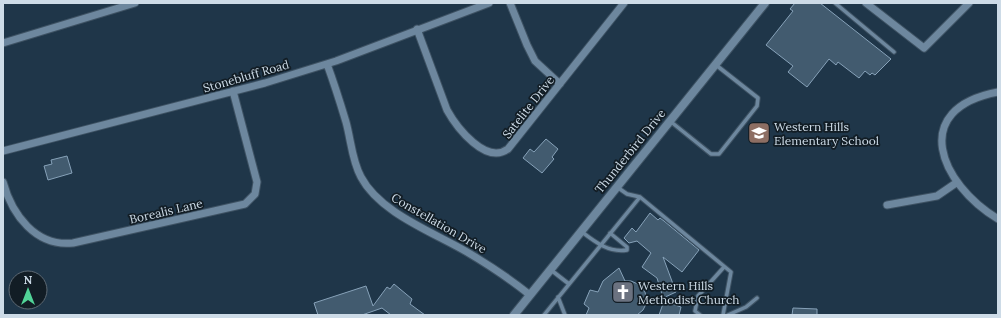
<svg xmlns="http://www.w3.org/2000/svg" width="1001" height="318" font-family="Lora,serif">
<style>
.building{fill:#425b6f;stroke:#87a2b9}
.lines{fill:none;stroke-linecap:round;stroke-linejoin:round}
.service-casing{stroke:#3e5263;stroke-width:5.5}
.minor-casing{stroke:#3e5263;stroke-width:9}
.tertiary-casing{stroke:#3e5263;stroke-width:10}
.service{stroke:#6d879e;stroke-width:3.5}
.minor{stroke:#6d879e;stroke-width:7}
.tertiary{stroke:#6d879e;stroke-width:8}
.labels{text-anchor:middle;dominant-baseline:central;stroke-width:3.5;stroke-linejoin:round;paint-order:stroke}
.street-label{font-size:12px;fill:#cddbe7;stroke:#121d25}
.poi-label{font-size:12px;fill:#cddbe7;stroke:#121d25;text-anchor:start}
</style>
<rect width="100%" height="100%" fill="#1f3649"/>
<path class="building" d="M795,3H820L891,59L875,75L872,73L870,75L865,71L859,78L838,62L836,65L829,59L807,87L788,72L793,66L766,45L793,11L790,9Z
M546,139L558,149L552,157L554,159L542,173L523,158L530,149L534,152Z
M67,156L72,173L48,180L44,166L52,164L51,160Z
M650,213L658,220L660,218L664,221L699,250L682,272L663,257L676,292L663,298L657,278L642,267L651,253L637,241L629,243L624,238L632,228L636,232Z
M619,268L625,281H631L640,285L645,292L647,302L643,310L637,315H586L589,308L584,304L590,290L598,292L603,281Z
M394,284L412,299L410,304L425,315H391L382,308L362,315H318L314,303L366,286L373,306L387,287L390,289Z
M664,301L681,307L679,315H659Z
M793,308L817,309V315H792Z"/>
<g class="lines">
<g class="service-casing">
<path id="service" d="M835,3L894,52
M670,121L711,154H719L757,106L758,98L716,65
M617,187L627,194L640,197L731,272L723,315
M582,232C595,242 609,253 627,250V247L610,233
M551,270L569,284
M558,297L565,315
M544,315L640,197
M700,315L695,311L698,296L724,267
M728,315L746,307L757,298"/>
</g>
<g class="minor-casing">
<path id="minor" d="M510,3L527,45L535,61L560,84
M866,3L924,48L969,3
M417,29L447,110C457,128 486,165 508,149L624,3
M3,43L135,3
M327,64C334,83 340,102 346,122C351,140 352,161 361,177C380,213 433,232 467,252C489,265 510,279 530,295
M998,92C908,109 940,184 998,219
M3,151L265,83L336,61L489,3
M3,182C12,215 36,247 73,243L245,204L255,194L257,182L233,91
M887,205L937,196L956,183"/>
</g>
<g class="tertiary-casing">
<path id="tertiary" d="M514,315L765,3"/>
</g>
<use href="#service" class="service"/>
<use href="#minor" class="minor"/>
<use href="#tertiary" class="tertiary"/>
</g>
<defs>
<g id="school-square" transform="scale(1.15)"><rect x="-9" y="-9" width="18" height="18" rx="4" fill="#8d6e63" stroke="#121d25"/><path d="M0-5L7-2L0 1L-7-2ZM-4 1L0 2.5L4 1V4Q0 6-4 4Z" fill="#fff"/></g>
<g id="church-square" transform="scale(1.15)"><rect x="-9" y="-9" width="18" height="18" rx="4" fill="#6b7280" stroke="#121d25"/><path d="M-1.2-6h2.4v3.5h3.3v2.4h-3.3V6h-2.4V-.1h-3.3v-2.4h3.3Z" fill="#fff"/></g>
</defs>
<g fill-rule="evenodd">
<use href="#school-square" x="759" y="133"/>
<use href="#church-square" x="623" y="292"/>
</g>
<g class="labels">
<g class="street-label">
<text transform="translate(246 76) rotate(-16)">Stonebluff Road</text>
<text transform="translate(528 107) rotate(-52)">Satelite Drive</text>
<text transform="translate(630 151) rotate(-51)">Thunderbird Drive</text>
<text transform="translate(166 211) rotate(-13)">Borealis Lane</text>
<text transform="translate(439 223) rotate(30)">Constellation Drive</text>
</g>
<g class="poi-label">
<text x="774" y="126">Western Hills<tspan x="774" dy="14">Elementary School</tspan></text>
<text x="638" y="285">Western Hills<tspan x="638" dy="14">Methodist Church</tspan></text>
</g>
</g>
<rect width="1001" height="318" fill="none" stroke="#cddbe7" stroke-width="8"/>
<g transform="translate(28 290)"><circle r="19" fill="#121d25" stroke="#5d6973"/>
<path d="M0-3L7 15L0 10L-7 15Z" fill="#51d397"/>
<text y="-6" font-size="11" font-weight="bold" text-anchor="middle" fill="#cddbe7">N</text>
</g>
</svg>
